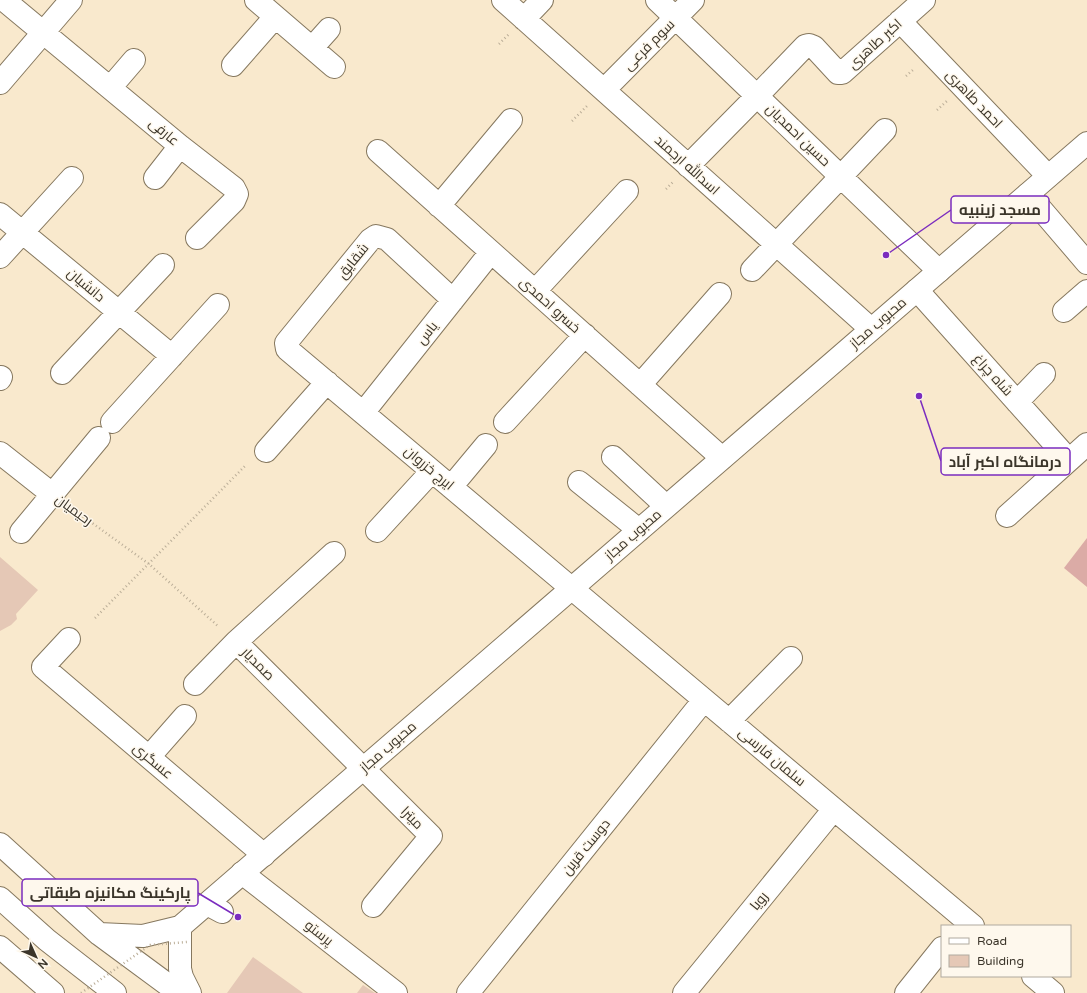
<svg xmlns="http://www.w3.org/2000/svg" width="1087" height="993" font-family="'Varela Round',Cairo,sans-serif">
<style>
.green{fill:#dbaba6}
.building{fill:#e5c8b6}
.lines{fill:none;stroke-linecap:round;stroke-linejoin:round}
.minor-casing{stroke:#86785f;stroke-width:24}
.major-casing{stroke:#86785f;stroke-width:24}
.highway-casing{stroke:#86785f;stroke-width:24}
.path{stroke:#bbae98;stroke-width:2.5;stroke-dasharray:1 3;stroke-linecap:butt}
.minor{stroke:#fff;stroke-width:22}
.major{stroke:#fff;stroke-width:22}
.highway{stroke:#fff;stroke-width:22}
.path-bridge{stroke:#bbae98;stroke-width:2.5;stroke-dasharray:1 3;stroke-linecap:butt}
.labels{text-anchor:middle;dominant-baseline:central;stroke-width:3;stroke-linejoin:round;paint-order:stroke}
.street-label{font-size:14px;fill:#3b352a;stroke:#fef8ed}
.leader{fill:none;stroke:#7b2cbf;stroke-width:1.5}
.callout-dot{fill:#7b2cbf;stroke:#fef8ed;stroke-width:1.5}
.callout{fill:#fef8ed;stroke:#7b2cbf;stroke-width:1.5}
.callout-label{font-size:15px;text-anchor:middle;font-weight:bold;fill:#3b352a}
</style>
<rect width="100%" height="100%" fill="#f9e9cd"/>
<path class="green" d="M1087,538V587L1064,568Z"/>
<path class="building" d="M0,557L38,590L16,614L17,619L11,625L0,631Z
M253,957L303,993H227Z
M363,985L375,993H357Z"/>
<g class="lines">
<g class="minor-casing">
<path id="minor" d="M4,0L180,146L234,188L237,194L234,201L197,238
M256,0L334,67
M503,0L871,329
M657,0L939,271
M524,19L542,0
M900,21L1048,176
M312,48L329,29
M233,65L275,17
M0,83L71,0
M110,88L134,60
M604,90L693,0
M378,151L722,458
M688,166L757,96L805,46L809,45L814,47L838,73H842L924,0
M155,178L180,146
M1028,194L1087,263
M439,206L511,120
M0,214L172,356
M0,257L72,178
M752,270L885,130
M917,290L1069,460
M535,291L627,191
M453,300L387,239L376,236L370,240L286,343L287,349L973,926
M1064,311L1087,291
M62,373L163,265
M0,379L1,377
M640,385L720,294
M1017,402L1044,374
M363,413L491,252
M112,422L218,305
M505,422L585,335
M266,451L327,382
M0,453L52,494
M613,457L666,506
M579,482L639,530
M451,487L486,445
M1007,516L1087,444
M377,531L432,471
M21,532L99,438
M69,639L43,667L264,855
M236,642L431,836L373,906
M195,684L236,642L334,553
M729,721L791,658
M149,757L185,716
M242,873L396,993
M207,904L222,912
M1033,976L1053,993
M468,993L704,700
M684,993L834,809
M906,993L942,948"/>
</g>
<g class="major-casing">
<path id="major" d="M0,844L99,934L179,993
M180,927V969L182,977L190,993
M99,934L143,936L180,927L1087,143"/>
</g>
<g class="highway-casing">
<path id="highway" d="M0,898L47,940L115,993
M0,947L53,993"/>
</g>
<path class="path" d="M499,44L509,34
M906,76L914,69
M937,110L947,101
M572,121L587,106
M666,189L673,182
M70,507L149,564L219,627
M95,618L245,466"/>
<use href="#minor" class="minor"/>
<use href="#major" class="major"/>
<use href="#highway" class="highway"/>
<path class="path-bridge" d="M81,993L150,945L187,942"/>
</g>
<g class="labels">
<g class="street-label">
<text transform="translate(875 44) rotate(-42)">اکبر طاهری</text>
<text transform="translate(649 45) rotate(-45)">سوم فرعی</text>
<text transform="translate(974 99) rotate(46)">احمد طاهری</text>
<text transform="translate(164 132) rotate(40)">عارفی</text>
<text transform="translate(798 135) rotate(44)">حسین احمدیان</text>
<text transform="translate(687 165) rotate(42)">اسدالله ارجمند</text>
<text transform="translate(353 261) rotate(-51)">شقایق</text>
<text transform="translate(86 285) rotate(40)">دانشیان</text>
<text transform="translate(550 305) rotate(42)">خسرو احمدی</text>
<text transform="translate(878 323) rotate(-41)">محبوب مجاز</text>
<text transform="translate(427 333) rotate(-52)">یاس</text>
<text transform="translate(993 375) rotate(48)">شاه چراغ</text>
<text transform="translate(429 468) rotate(40)">ایرج خزروان</text>
<text transform="translate(74 510) rotate(36)">رحیمیان</text>
<text transform="translate(633 535) rotate(-41)">محبوب مجاز</text>
<text transform="translate(258 664) rotate(45)">صمدیار</text>
<text transform="translate(388 747) rotate(-41)">محبوب مجاز</text>
<text transform="translate(772 757) rotate(40)">سلمان فارسی</text>
<text transform="translate(153 761) rotate(40)">عسگری</text>
<text transform="translate(412 818) rotate(45)">میترا</text>
<text transform="translate(586 847) rotate(-51)">دوست قرین</text>
<text transform="translate(759 901) rotate(-51)">رویا</text>
<text transform="translate(319 933) rotate(38)">پرستو</text>
</g>
</g>
<path class="leader" d="M886 255L951 210M919 396L941 461M238 917L198 893"/>
<g class="callout-dot">
<circle cx="886" cy="255" r="4"/>
<circle cx="919" cy="396" r="4"/>
<circle cx="238" cy="917" r="4"/>
</g>
<g class="callout">
<rect x="951" y="196" width="98" height="27" rx="4"/>
<rect x="941" y="448" width="129" height="27" rx="4"/>
<rect x="22" y="879" width="176" height="27" rx="4"/>
</g>
<g class="callout-label">
<text x="1000" y="215">مسجد زینبیه</text>
<text x="1005" y="467">درمانگاه اکبر آباد</text>
<text x="110" y="898">پارکینگ مکانیزه طبقاتی</text>
</g>
<rect x="941" y="925" width="130" height="52" fill="#fef8ed" stroke="#b0aa9f"/>
<rect x="949" y="938" width="20" height="6" fill="#ffffff" stroke="#b0aa9f"/>
<text x="977" y="945" font-size="12" fill="#3b352a">Road</text>
<rect x="949" y="955" width="20" height="12" fill="#e5c8b6" stroke="#b0aa9f"/>
<text x="977" y="965" font-size="12" fill="#3b352a">Building</text>
<g transform="translate(36 957) rotate(135)" stroke="#fef8ed" stroke-width="3" paint-order="stroke">
<path d="M0-3L7 15L0 10L-7 15Z" fill="#3b352a"/>
<text y="-6" font-size="11" font-weight="bold" text-anchor="middle" fill="#3b352a">N</text>
</g>
</svg>
